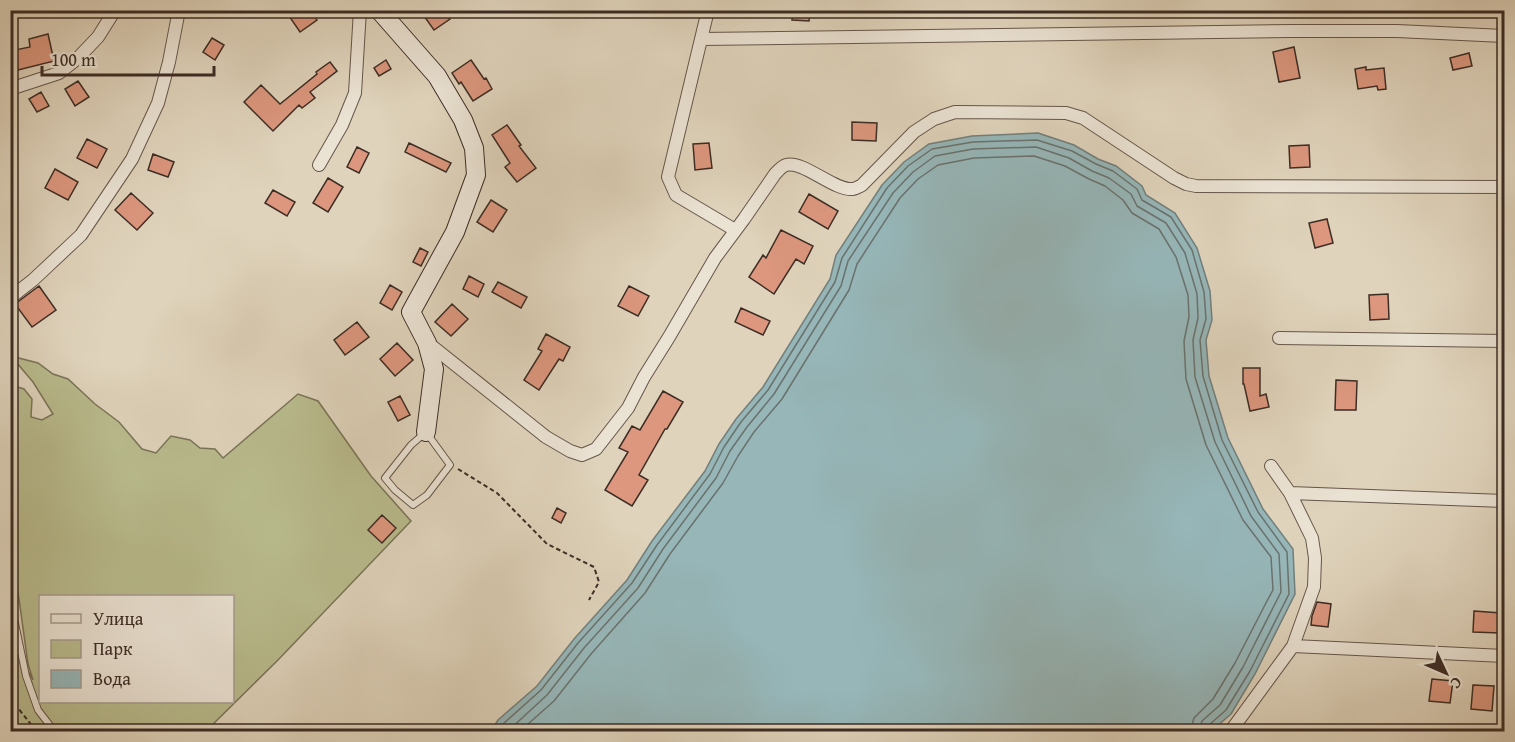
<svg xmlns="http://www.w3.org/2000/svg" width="1515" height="742" font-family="'Gentium Book Plus',serif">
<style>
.green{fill:#b8ba8c;stroke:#7a7458;stroke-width:1.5;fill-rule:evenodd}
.water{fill:#96b6b8;stroke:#727f7d;stroke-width:1.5}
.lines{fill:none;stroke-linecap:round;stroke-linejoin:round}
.shore{stroke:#6a726e;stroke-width:1.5}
.building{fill:#dc977e;stroke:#3d2d25;stroke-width:1.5}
.lane-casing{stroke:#66564a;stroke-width:8}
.street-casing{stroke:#66564a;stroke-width:14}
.secondary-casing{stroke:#3d2d25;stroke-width:20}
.path{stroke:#3d2d25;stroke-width:2;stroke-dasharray:4.5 3;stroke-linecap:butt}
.lane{stroke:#eae2d3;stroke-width:6}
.street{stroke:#eae2d3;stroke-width:12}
.secondary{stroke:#eae2d3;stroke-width:18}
</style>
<rect width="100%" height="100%" fill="#dfd3bb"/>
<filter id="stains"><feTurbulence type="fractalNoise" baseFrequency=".00333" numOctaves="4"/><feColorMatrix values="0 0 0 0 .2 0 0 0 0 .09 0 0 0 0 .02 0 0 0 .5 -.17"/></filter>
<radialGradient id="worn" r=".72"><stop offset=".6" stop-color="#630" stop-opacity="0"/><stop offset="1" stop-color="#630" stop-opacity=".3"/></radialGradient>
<path class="green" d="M11,356L38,363L53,374L68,379L95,404L119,422L142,449L156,453L171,436L190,440L200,448L215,449L223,458L298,394L318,401L371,476L411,521L278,660L206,731H11L10,639L33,680L28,664L19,599L11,556V385L24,389L32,399L31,417L42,420L53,414L33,382ZM40,596H232V702H40Z"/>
<path class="water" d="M1038,133L1074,145L1098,159L1116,166L1142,186L1146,195L1175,213L1197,248L1210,291L1212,320L1206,340L1209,376L1228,438L1263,509L1293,549L1295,594L1255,674L1231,714L1210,732L491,731L498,720L537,686L574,639L627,580L652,541L705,471L719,444L736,419L763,387L830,279L836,255L882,185L904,162L929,144L972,136Z"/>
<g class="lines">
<path class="shore" d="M498,732L503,724L541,690L578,643L632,583L657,545L710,474L724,447L741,422L768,390L835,282L842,258L887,188L908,166L932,149L973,142L1037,140L1072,151L1096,164L1113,171L1137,189L1142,200L1171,217L1192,250L1204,292L1206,319L1200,340L1203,376L1222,440L1258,512L1287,552L1289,594L1250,671L1226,710L1209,725L1207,732
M507,732L547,695L584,648L638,588L663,549L716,478L730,451L747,427L774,394L841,286L848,261L893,193L913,172L935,156L973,149L1036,147L1069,158L1092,171L1109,178L1131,194L1137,206L1166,223L1185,253L1197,294L1198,318L1193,340L1195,377L1215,442L1251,516L1279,554L1281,592L1243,667L1220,705L1202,721L1199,732
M519,732L554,701L591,654L645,593L670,554L723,483L738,456L754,432L782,399L849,290L857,264L900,198L918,179L938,165L974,158L1034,156L1065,166L1089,179L1105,186L1123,200L1132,213L1159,229L1176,257L1188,295L1189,317L1184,341L1186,379L1206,445L1243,520L1271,557L1273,590L1267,601L1235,663L1213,699L1194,718L1190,732"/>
</g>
<path class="building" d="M297,10H310L317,20L300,32L289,16Z
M432,10H444L450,19L434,30L424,16Z
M793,10L810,12L809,21L792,20Z
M48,34L54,61L10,72V51L30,47L29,39Z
M212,38L224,45L215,60L203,52Z
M1294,47L1300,78L1279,82L1273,52Z
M1469,53L1472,66L1453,70L1450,58Z
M386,60L391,69L379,76L374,68Z
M471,60L484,79L486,78L492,89L473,101L461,82L459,84L452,73Z
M330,62L337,71L310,92L315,98L302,108L299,105L273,131L244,102L261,85L280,104L317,74L316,72Z
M1366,67V70L1384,68L1386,89L1378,90L1377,86L1358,89L1355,69Z
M78,81L89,97L75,106L65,89Z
M41,92L49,106L37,112L29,99Z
M852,122L877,123L876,141L852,140Z
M507,125L521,145L519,146L536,168L517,182L505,167L510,163L492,135Z
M87,139L107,149L97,168L77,158Z
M409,143L451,163L446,172L405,152Z
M709,143L712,168L695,170L693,144Z
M1309,145L1310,167L1290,168L1289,146Z
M357,147L369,153L359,173L347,167Z
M153,154L174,162L168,177L148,170Z
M55,169L78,182L68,200L45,188Z
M328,178L343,187L328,212L313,203Z
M273,190L295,202L287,216L265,203Z
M131,193L153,213L137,230L115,210Z
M809,194L838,211L828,229L799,212Z
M491,200L507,210L493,232L477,222Z
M1327,219L1333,243L1315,248L1309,223Z
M781,230L813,246L804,264L796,259L774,294L749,277L763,255L766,258Z
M420,248L428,252L421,266L413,262Z
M469,276L484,284L478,297L463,289Z
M498,282L527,297L521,308L492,292Z
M390,285L402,292L392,310L380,303Z
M39,286L56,310L32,327L15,304Z
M629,286L649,296L638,316L618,306Z
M1388,294L1389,319L1370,320L1369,295Z
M452,304L468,319L451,336L435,322Z
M741,308L770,321L763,335L735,322Z
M357,322L369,337L345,355L334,340Z
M546,334L570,347L563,361L559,359L539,390L524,380L542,351L538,349Z
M397,343L413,360L395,376L380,359Z
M1243,368H1260V396L1266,394L1269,407L1250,411L1244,384H1243Z
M1336,380L1357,381L1356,410H1335Z
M663,391L683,402L667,429H665L639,475L648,480L632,506L605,490L628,452L619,448L632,426L640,430Z
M400,396L410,415L398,421L388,402Z
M557,508L566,513L561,523L552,518Z
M382,515L396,528L382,543L368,530Z
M1317,602L1331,604L1328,627L1311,625L1312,616Z
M1474,611L1501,613L1500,633L1473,632Z
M1432,679L1453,681L1450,703L1429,701Z
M1473,685L1494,686L1492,711L1471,709Z"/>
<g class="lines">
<g class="lane-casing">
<path id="lane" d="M426,432L450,465L427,495L413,505L395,490L385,478L411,445Z
M10,599L26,676L38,710L55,732"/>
</g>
<g class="street-casing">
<path id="street" d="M708,10L668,177L676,195L735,230
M701,39L1292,31H1397L1504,36
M10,89L59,73L78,58L98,37L115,10
M319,165L342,125L355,93L360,10
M10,298L33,280L81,235L132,159L158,103L169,62L179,10
M1279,338L1504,341
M428,343L546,437L570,451L582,455L596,449L628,408L644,377L669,337L715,258L744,219L775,174C778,171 782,166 786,165C803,160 834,191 853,189C854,189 861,186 862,185L914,132L934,119L955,112L1066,113L1083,118L1174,178L1186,184L1196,186L1504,187
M1271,466L1290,493L1504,501
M1293,646L1504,656
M1230,732L1293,646L1314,587L1315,558L1312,538L1290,493"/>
</g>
<g class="secondary-casing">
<path id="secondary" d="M379,10L437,76L463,120L474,148L476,175L455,232L411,312L427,343L434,369L426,432"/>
</g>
<path class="path" d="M458,469L497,493L547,544L594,567L599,582L589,600
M10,698L37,732"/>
<use href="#lane" class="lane"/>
<use href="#street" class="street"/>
<use href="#secondary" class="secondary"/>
</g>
<rect width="1515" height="742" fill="none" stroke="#dfd3bb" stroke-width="36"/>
<rect x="12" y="12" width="1491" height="718" fill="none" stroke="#3d2d25" stroke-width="3"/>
<rect x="18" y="18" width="1479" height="706" fill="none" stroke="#3d2d25" stroke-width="1.5"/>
<rect x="39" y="595" width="195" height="108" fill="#eae2d3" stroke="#a59a8d" stroke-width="1.5"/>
<rect x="51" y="614" width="30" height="9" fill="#eae2d3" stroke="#a59a8d" stroke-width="1.5"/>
<text x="93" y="625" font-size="18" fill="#3d2d25">Улица</text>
<rect x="51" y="640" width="30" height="18" fill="#b8ba8c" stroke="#a59a8d" stroke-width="1.5"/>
<text x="93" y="655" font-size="18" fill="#3d2d25">Парк</text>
<rect x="51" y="670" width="30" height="18" fill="#96b6b8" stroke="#a59a8d" stroke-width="1.5"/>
<text x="93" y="685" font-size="18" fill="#3d2d25">Вода</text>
<g transform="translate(1446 673) rotate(134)" stroke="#eae2d3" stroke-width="4.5" paint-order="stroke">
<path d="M0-4.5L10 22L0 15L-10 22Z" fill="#3d2d25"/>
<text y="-9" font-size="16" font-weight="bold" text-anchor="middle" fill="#3d2d25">С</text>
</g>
<path d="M42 66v9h172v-9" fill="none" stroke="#3d2d25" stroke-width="3"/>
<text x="51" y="66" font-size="18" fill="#3d2d25" stroke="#eae2d3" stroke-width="4.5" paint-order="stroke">100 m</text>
<rect width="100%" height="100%" filter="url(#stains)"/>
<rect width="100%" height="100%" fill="url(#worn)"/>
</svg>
